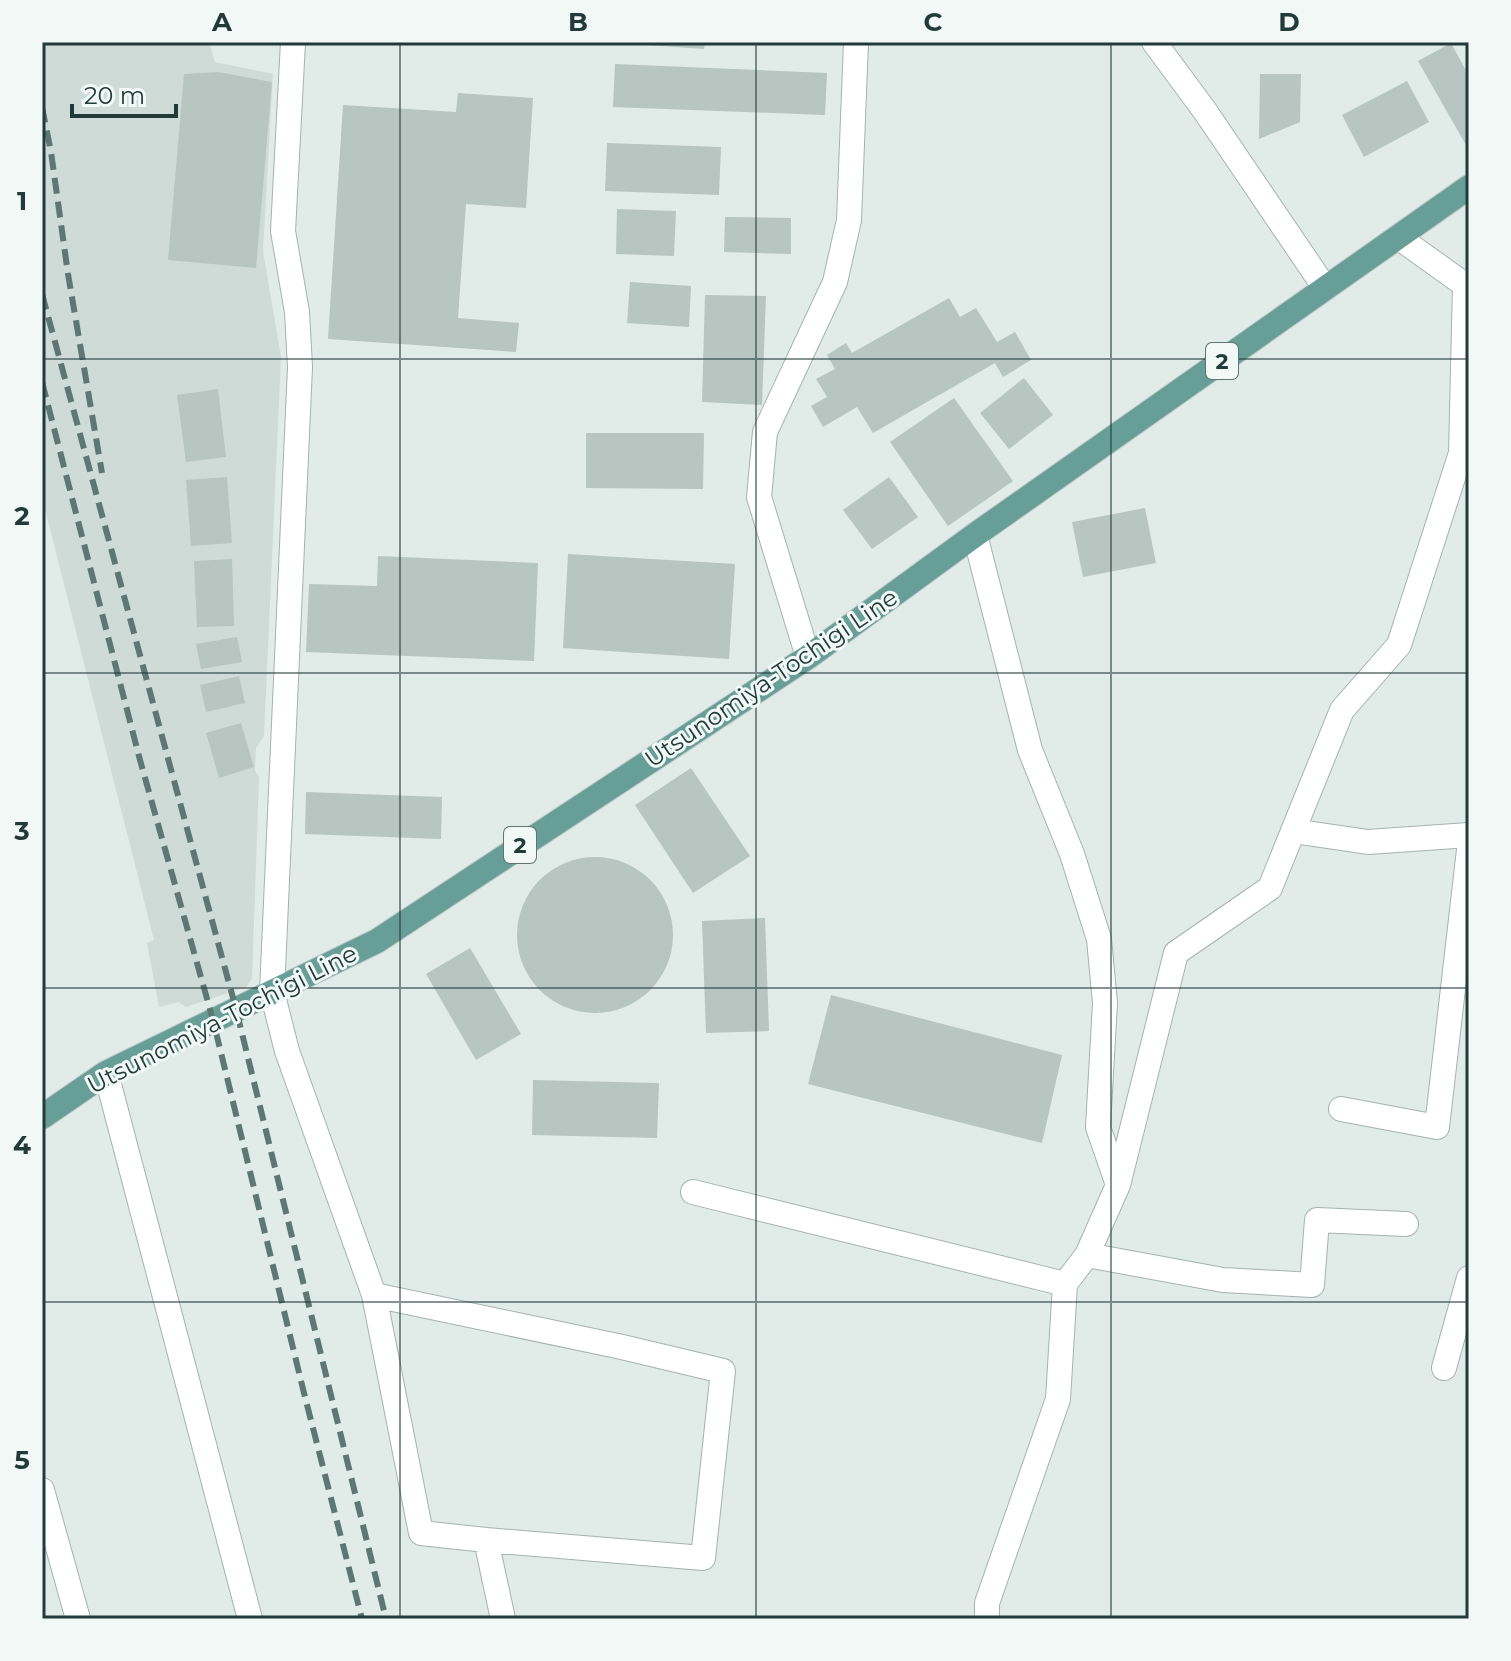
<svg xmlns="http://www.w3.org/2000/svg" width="1511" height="1661" font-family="Montserrat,sans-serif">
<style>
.built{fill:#cfdbd7}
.building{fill:#b7c6c1}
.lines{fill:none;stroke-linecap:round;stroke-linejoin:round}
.minor-casing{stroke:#a4b3b0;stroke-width:26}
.major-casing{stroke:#c1c8c7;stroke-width:26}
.minor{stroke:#fff;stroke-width:24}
.major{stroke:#679f98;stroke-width:24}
.rail{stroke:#5d7773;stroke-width:6;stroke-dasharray:16 8;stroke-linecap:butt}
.grid{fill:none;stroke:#223b38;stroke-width:2;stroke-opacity:0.55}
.labels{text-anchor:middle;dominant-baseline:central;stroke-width:6;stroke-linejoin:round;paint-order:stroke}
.shield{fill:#f1f8f5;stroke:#607471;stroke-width:2}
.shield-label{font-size:22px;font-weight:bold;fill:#223b38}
.street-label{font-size:24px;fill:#223b38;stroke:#f1f8f5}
.neatline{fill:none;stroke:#223b38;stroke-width:3}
.grid-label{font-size:26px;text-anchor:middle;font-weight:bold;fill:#223b38}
</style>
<rect width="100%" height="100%" fill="#e1ebe8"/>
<path class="built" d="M42,42H209L215,62L273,74L263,251L281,357L264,736L256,748L255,770L259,778L252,979L246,987L186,1007L179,1002L159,1007L147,943L154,940L42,497Z"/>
<path class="building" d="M634,42H705L704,49L634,44Z
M1451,43L1469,76V143L1466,145L1418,61Z
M615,64L827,73L825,115L613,107Z
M218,72L272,82L256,268L168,260L184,74Z
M1260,74H1301L1300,122L1259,139Z
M1407,81L1429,122L1364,157L1342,115Z
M458,93L533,98L526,208L466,204L458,318L519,323L516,352L328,339L343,105L456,112Z
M607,143L721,147L719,195L605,191Z
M617,209L676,211L674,256L616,254Z
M725,217L791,218V254L724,252Z
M630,282L691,286L689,327L627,323Z
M705,295L766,296L762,405L702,402Z
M949,298L960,317L976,308L997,342L1015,332L1031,360L1003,377L995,363L873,433L857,407L823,427L811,406L827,397L816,379L835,369L827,355L846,343L852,353Z
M1024,378L1053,415L1009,449L980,413Z
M218,389L226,457L186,462L177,395Z
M954,398L1013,481L948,526L890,442Z
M586,433H704L703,489L586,488Z
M227,477L232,543L191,546L186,480Z
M889,477L918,517L872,549L843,510Z
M1145,508L1156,563L1083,577L1072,522Z
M568,554L735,564L729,659L563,648Z
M378,556L538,563L534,661L306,652L309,584L377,586Z
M232,559L234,626L197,627L194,561Z
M237,637L242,662L201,669L196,644Z
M239,676L245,703L206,712L200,685Z
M241,723L254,767L219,778L206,733Z
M691,768L750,856L693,893L635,805Z
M306,792L442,797L441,839L305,834Z
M517 935a78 78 0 1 1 156 0a78 78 0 1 1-156 0Z
M765,918L769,1031L706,1033L702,921Z
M470,948L521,1034L476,1060L426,974Z
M831,995L1062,1055L1042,1143L808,1084Z
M533,1080L659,1083L657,1138L532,1135Z"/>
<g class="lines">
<g class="minor-casing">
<path id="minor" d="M293,42L283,231L297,312L300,367L272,992L287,1051L374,1295L622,1347L723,1371L703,1558L486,1540
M1154,42L1205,111L1325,288
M975,535L1030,750L1072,854L1099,939L1105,1003L1098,1127L1118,1185L1087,1255L1065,1284L1058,1399L987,1603V1619
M808,657L759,497L765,432L835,282L849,220L856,42
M1293,831L1368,842L1469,835
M106,1073L250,1619
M1341,1109L1437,1127L1469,850
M1118,1185L1176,953L1270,888L1342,710L1399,645L1461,453L1465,285L1398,237
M693,1192L1065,1284
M1087,1255L1223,1280L1312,1285L1317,1220L1406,1224
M374,1295L421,1533L486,1540L503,1619
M1444,1368L1469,1278
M42,1490L78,1619"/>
</g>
<g class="major-casing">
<path id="major" d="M42,1117L106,1073L377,941L808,657L975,535L1469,187"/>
</g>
<use href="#minor" class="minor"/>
<use href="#major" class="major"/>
<path class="rail" d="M42,107L51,152L68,274L102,473
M42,294L236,1009L386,1619
M42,382L140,760L213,1020L304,1393L362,1619"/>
</g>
<path class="grid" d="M400,42V1619M756,42V1619M1111,42V1619M42,359H1469M42,673H1469M42,988H1469M42,1302H1469"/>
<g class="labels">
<g class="shield">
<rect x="1206" y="343" width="32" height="36" rx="6"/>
<rect x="504" y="827" width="32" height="36" rx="6"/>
</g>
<g class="shield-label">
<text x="1222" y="361">2</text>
<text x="520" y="845">2</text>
</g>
<g class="street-label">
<text transform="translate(771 678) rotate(-34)">Utsunomiya-Tochigi Line</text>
<text transform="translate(222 1019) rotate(-27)">Utsunomiya-Tochigi Line</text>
</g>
</g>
<rect width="1511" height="1661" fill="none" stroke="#f1f8f5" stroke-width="88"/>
<path d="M72 104v12h104v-12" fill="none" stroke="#223b38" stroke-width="4"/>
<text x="84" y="104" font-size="24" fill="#223b38" stroke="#f1f8f5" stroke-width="6" paint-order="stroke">20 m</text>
<rect x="44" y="44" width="1423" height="1573" class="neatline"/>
<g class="grid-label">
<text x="222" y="31">A</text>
<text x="578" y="31">B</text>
<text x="933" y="31">C</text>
<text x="1289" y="31">D</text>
<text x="22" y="210">1</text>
<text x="22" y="525">2</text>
<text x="22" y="840">3</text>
<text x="22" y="1154">4</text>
<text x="22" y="1469">5</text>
</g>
</svg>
